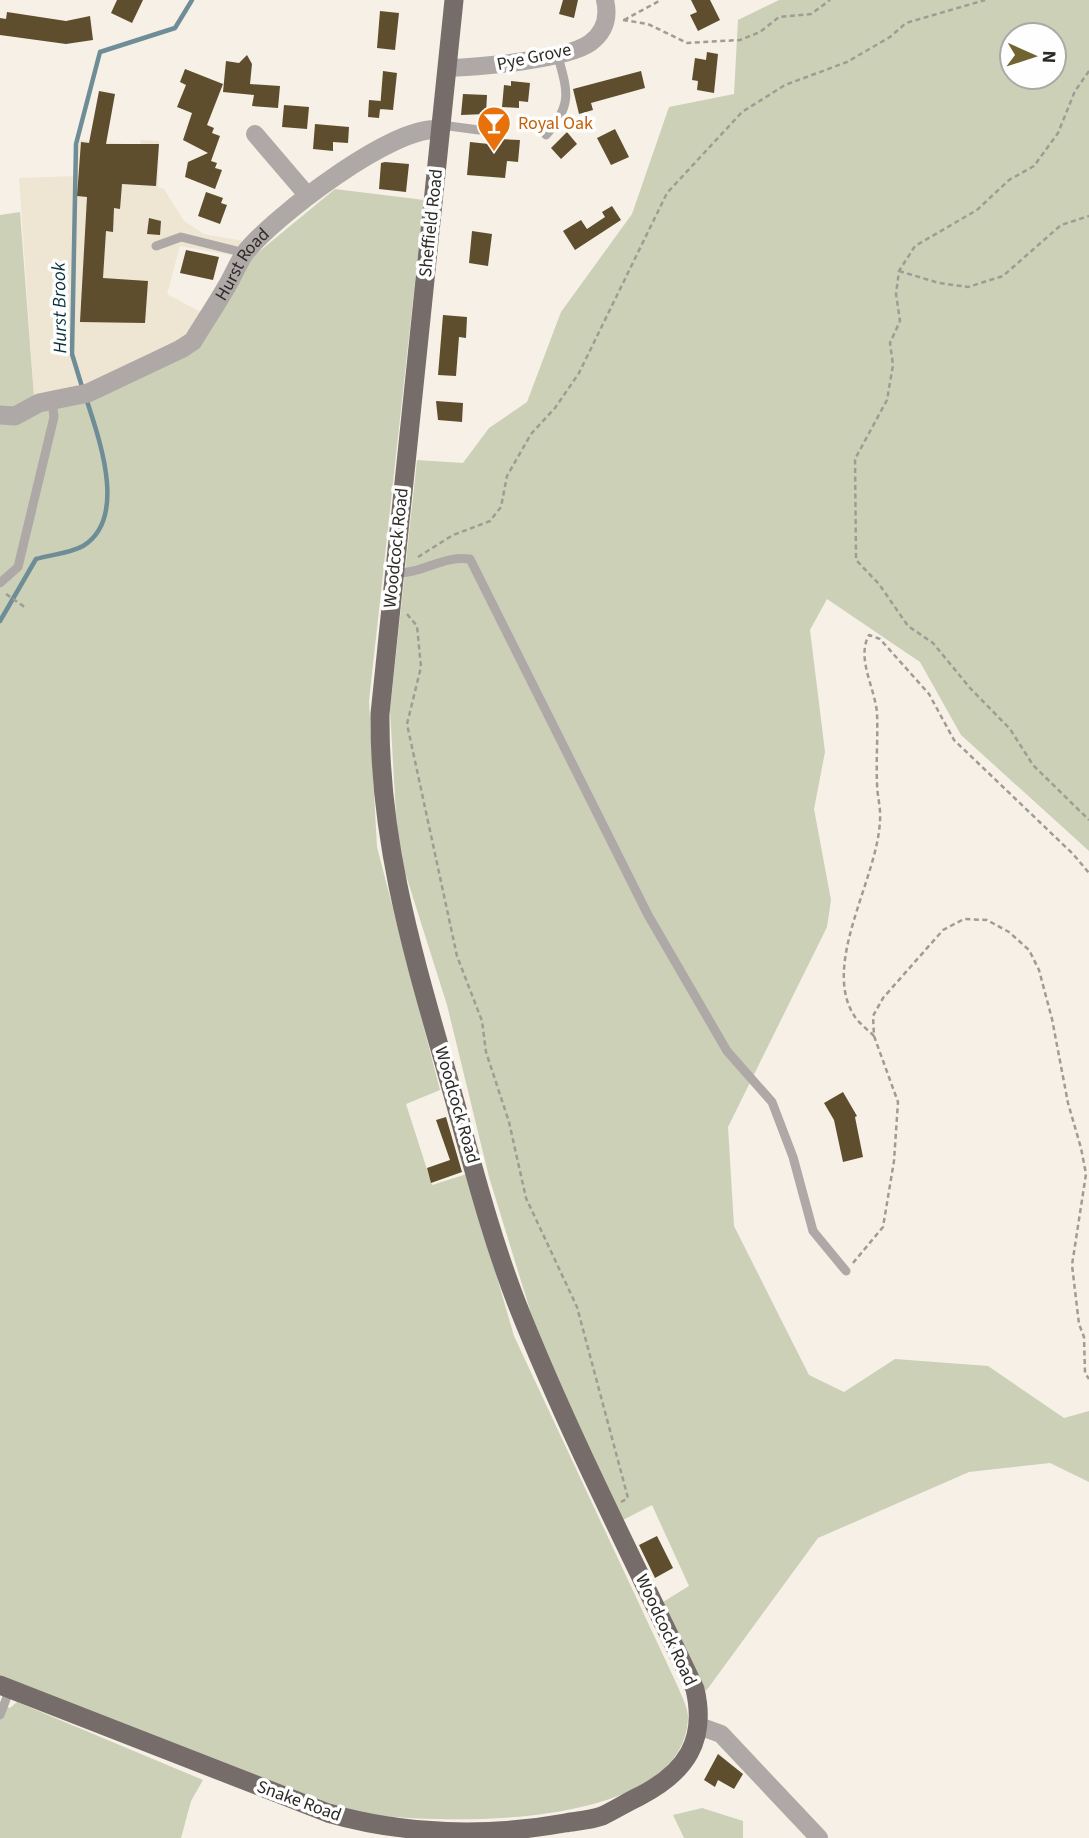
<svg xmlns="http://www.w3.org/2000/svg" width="1089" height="1838" font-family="'Source Sans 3',sans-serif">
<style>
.built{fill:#efe5d3}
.green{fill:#cbd0b7;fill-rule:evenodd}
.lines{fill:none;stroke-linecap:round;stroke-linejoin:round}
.stream{stroke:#6e8d96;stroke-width:4.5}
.building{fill:#5e4e2e}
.path{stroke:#a09c94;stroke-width:2.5;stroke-dasharray:5 3.5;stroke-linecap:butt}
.service{stroke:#aea8a7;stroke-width:9}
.minor{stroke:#aea8a7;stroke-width:18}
.tertiary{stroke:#aea8a7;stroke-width:19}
.primary{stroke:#766c69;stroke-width:19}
.labels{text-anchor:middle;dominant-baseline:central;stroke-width:7;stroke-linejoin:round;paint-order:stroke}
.street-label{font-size:18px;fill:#2c2a26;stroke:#fefefe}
.food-label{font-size:18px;fill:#c56008;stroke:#fefefe;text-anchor:start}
.water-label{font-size:19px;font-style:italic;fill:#06313c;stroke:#fefefe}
</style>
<rect width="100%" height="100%" fill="#f6f0e6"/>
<path class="built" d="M79,140L140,145L141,140L159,141L158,187L164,189L184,221L204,234L244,241L231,255L180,246L167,294L204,314L177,343L84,387L34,397L19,178L77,176Z"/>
<path class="green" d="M779,0H1089V851L961,735L920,662L827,599L810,630L825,752L814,809L831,900L827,927L728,1127L734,1226L809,1375L844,1392L895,1359L988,1366L1064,1418L1089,1411V1482L1050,1463L969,1472L818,1538L706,1691L663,1602L689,1586L652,1505L623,1520L542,1349L489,1177L447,1005L398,850L390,710L417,460L463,463L489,428L527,402L561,312L632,214L669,107L734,94L738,20ZM1012,35H1054V77H1012Z
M335,189L424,200L369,701L377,847L440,1090L406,1104L432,1185L467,1174L514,1336L678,1687C682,1697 688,1708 688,1718C683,1838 410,1826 328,1808L0,1679V421L48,408L211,322L255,255Z
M20,212L34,397L18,411L0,410V215Z
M17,1702L203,1780L191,1801L181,1838H0V1704L10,1708Z
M702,1808L743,1821V1838H684L673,1815Z"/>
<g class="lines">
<path class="stream" d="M83,390L72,354L76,144L100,52L175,28L192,0
M0,621L36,559C50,555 71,553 83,546C129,518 98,436 86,398"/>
</g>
<path class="building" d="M117,0H143L132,23L111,13Z
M563,0H578L574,18L559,14Z
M691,0H710L720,20L698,31L690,15L697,12Z
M380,11L399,13L395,50L377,48Z
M7,12L66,21L90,16L93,40L66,44L0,35V18L6,19Z
M707,52L718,54L714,93L697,90L698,81L692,80L695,58L706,60Z
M247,55L252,64L250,84L280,86L278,108L252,106L254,95L223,92L226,61L239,63Z
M185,69L223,84L207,125L214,128L212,133L220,136L211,161L217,163L215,168L222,170L215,189L185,177L188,162L208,153L183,140L192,113L177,107L186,85L180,82Z
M383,71L397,73L393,110L380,109Z
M641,71L645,88L591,103L593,110L579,114L573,89Z
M511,81L530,83L528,102L519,101V108L502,107L504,85L511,86Z
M99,91L115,94L106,144H159L156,186L122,184L120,209L114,208L113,232L106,231L103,278L148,281L145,323L80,322L87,197L77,196L81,142L89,143Z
M463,94L487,95L486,114L461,115Z
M369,100L381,101L379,118L368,117Z
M284,105L309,107L307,129L282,127Z
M315,124L349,127L348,143L333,142V151L313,149Z
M615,129L629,157L611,165L597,138Z
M567,132L577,144L561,159L551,148Z
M499,139L520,140L518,162L507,161L505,178L467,175L470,142L498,145Z
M385,162L409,164L406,192L379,189L381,163Z
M206,192L223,198L221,203L227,205L220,224L198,216Z
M612,206L621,220L575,250L563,231L581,220L587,229L605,217L602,212Z
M149,218L161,221L160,235L147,234Z
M472,231L492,234L488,266L469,263Z
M186,250L219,257L213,280L180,273Z
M443,315L467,317L466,338L459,337L456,376L438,375Z
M436,401L463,403L462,422L438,420Z
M843,1092L857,1116L855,1117L863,1157L843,1162L834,1120L824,1103Z
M446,1117L462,1172L431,1183L427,1168L450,1160L436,1120Z
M657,1536L673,1568L655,1578L639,1545Z
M718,1754L743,1774L734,1789L718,1780L715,1787L704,1780Z"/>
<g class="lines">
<path class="path" d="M623,20L648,24L687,43L740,40L760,32L779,17L811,14L830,0
M624,20L661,0
M1089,71L1075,91L1058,133L1034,166L1009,180L977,210L915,246L899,271L896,294L900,321L890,343L893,365L887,400L855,459L856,560L879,584L908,626L933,643L970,688L1010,729L1033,765L1089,820
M899,271L939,283L968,287L1003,276L1061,225L1089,216
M418,557L453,535L490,521L501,507L507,476L531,434L555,408L579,373L667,193L742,112L785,85L847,62L890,37L906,23L985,0
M6,594L26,608
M407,614L417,626L421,667L407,724L457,956L482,1021L486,1052L509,1122L526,1198L577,1307L628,1498L621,1502
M874,1036C868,1030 860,1024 855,1017C820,965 878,879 880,820C881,808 877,795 877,783C876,760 878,736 877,713C875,688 856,658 869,635L880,639L929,694L954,740L1073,854L1089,873
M853,1263L883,1227L894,1161L898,1102L874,1036L873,1016L883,998L943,930L964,919L987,920L1009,932L1029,950L1039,970L1052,1019L1068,1103L1081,1148L1086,1174L1072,1265L1079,1324L1084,1337L1085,1373L1089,1379"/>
<path class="service" d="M441,125L479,130
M546,135C574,104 567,90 557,53
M156,246L181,237L245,253
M395,573C423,574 443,555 470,559L648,915L727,1051L772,1102L793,1157L813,1231L846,1271
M0,583L18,567L54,417L52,401
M0,1715L10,1689"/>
<path class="minor" d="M447,68C478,67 566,60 590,43C605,32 609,17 605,0
M255,134L308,196
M699,1726L721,1734L819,1838"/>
<path class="tertiary" id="s1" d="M0,415L15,416L39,403L88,393L181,349L193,341C204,323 216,305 227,286C233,276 238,263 245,253C273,217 396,123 440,130"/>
<path class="primary" d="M0,1685L328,1813C404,1835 488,1837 565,1823C577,1821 591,1820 602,1816C615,1810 627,1802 640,1796C686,1772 707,1741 695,1689C634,1561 569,1435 517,1304C486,1224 466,1138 442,1056C409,940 379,835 380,714L454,0"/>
</g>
<defs>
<g id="bar-pin" transform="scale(1.75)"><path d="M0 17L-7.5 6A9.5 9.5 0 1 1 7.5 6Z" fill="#e8710a" stroke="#fefefe"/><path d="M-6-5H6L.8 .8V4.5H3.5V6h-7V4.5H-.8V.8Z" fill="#fff"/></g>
</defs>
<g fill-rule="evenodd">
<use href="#bar-pin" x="494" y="123"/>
</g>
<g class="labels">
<g class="street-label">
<text transform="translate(534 57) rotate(-12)">Pye Grove</text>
<text transform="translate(431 223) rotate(-84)">Sheffield Road</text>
<text stroke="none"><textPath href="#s1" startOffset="301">Hurst Road</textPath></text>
<text transform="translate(396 548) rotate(-84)">Woodcock Road</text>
<text transform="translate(457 1105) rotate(74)">Woodcock Road</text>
<text transform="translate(666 1630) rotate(65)">Woodcock Road</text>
<text transform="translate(299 1801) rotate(20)">Snake Road</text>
</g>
<g class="food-label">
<text x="518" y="123">Royal Oak</text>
</g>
<g class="water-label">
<text transform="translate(60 308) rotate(-91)">Hurst Brook</text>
</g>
</g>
<g transform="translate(1033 56) rotate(93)"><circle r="33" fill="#fefefe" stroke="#aaa9a8" stroke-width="2"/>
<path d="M0-5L12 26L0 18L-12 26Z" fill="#716431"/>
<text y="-10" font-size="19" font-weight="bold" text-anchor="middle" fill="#2c2a26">N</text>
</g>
</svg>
